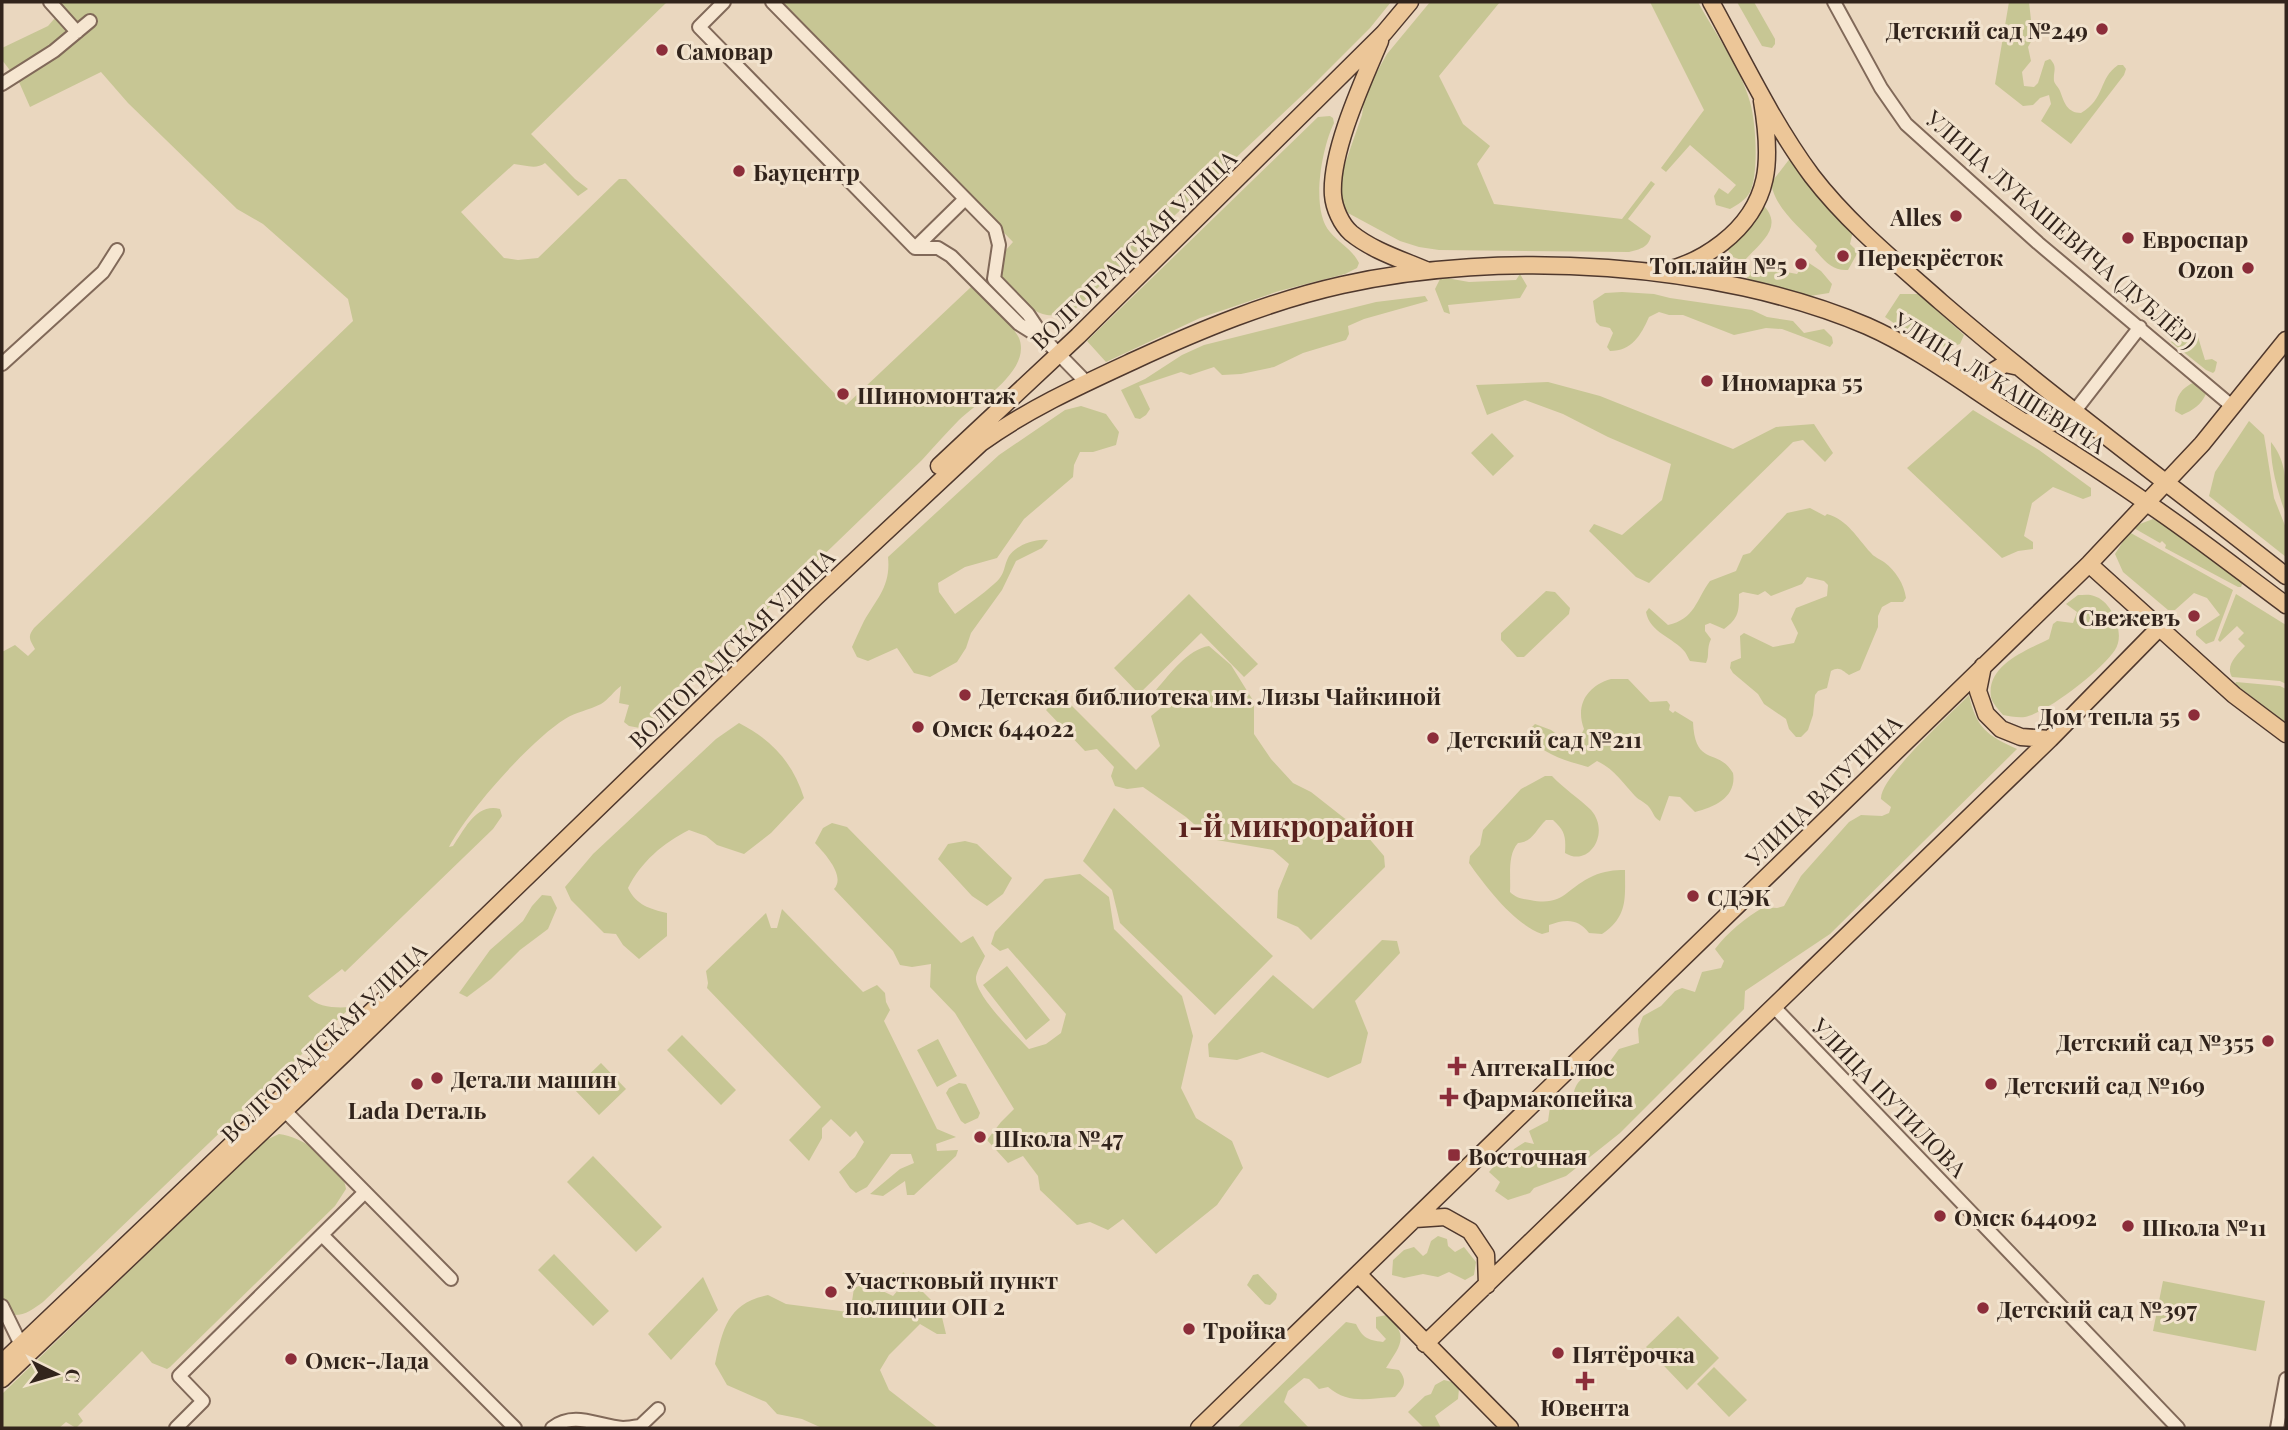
<svg xmlns="http://www.w3.org/2000/svg" width="2288" height="1430" font-family="'Playfair Display',serif">
<style>
.green{fill:#c7c694}
.lines{fill:none;stroke-linecap:round;stroke-linejoin:round}
.minor-casing{stroke:#816959;stroke-width:16}
.major-casing{stroke:#4f382d;stroke-width:19}
.minor{stroke:#f6e6d1;stroke-width:12}
.major{stroke:#ecc698;stroke-width:16}
.poi-dot{fill:#8c2d3a;stroke:#f2e3ce;stroke-width:2.5}
.labels{text-anchor:middle;dominant-baseline:central;stroke-width:6;stroke-linejoin:round;paint-order:stroke}
.poi-label{font-size:23px;font-weight:bold;fill:#32241c;stroke:#f2e3ce;text-anchor:start}
.street-label{font-size:23px;fill:#32241c;stroke:#f2e3ce}
.district-label{font-size:30px;font-weight:bold;fill:#5b231f;stroke:#f2e3ce}
</style>
<rect width="100%" height="100%" fill="#ead7bf"/>
<path class="green" d="M55,2H667L531,134L575,179L588,189L578,196L545,163C536,170 525,165 514,164L461,212L504,258L518,260L538,258L619,179H626L846,405L971,287C982,298 1014,326 1019,338C1032,371 977,402 959,420C946,433 934,447 922,460L665,708L640,728L629,726L624,722L629,705L619,703L621,686C614,691 608,700 601,704C589,710 576,712 565,719C531,740 468,811 449,847L453,846C465,829 476,803 500,809L502,816L493,829L345,972L342,969L308,996C317,1008 337,1008 351,1007L43,1302C33,1309 25,1316 12,1315L2,1302V652L15,645L28,656L35,649C30,640 27,637 34,628L353,321L348,299L263,224L237,209L128,103L101,72L30,107L19,82L2,60V48L48,26L62,10Z
M779,2H1391L1370,28L1312,86L1070,314C1062,313 1056,316 1047,315C1026,312 1009,286 995,271L998,259L1013,242Z
M1430,2H1500L1439,76L1463,124L1490,146L1477,164L1494,204L1622,219L1651,181L1655,184L1628,219L1651,236C1648,248 1640,249 1629,252L1439,250L1419,247L1400,241L1348,213L1341,200L1338,184L1362,115L1365,93L1387,54Z
M1650,2H1698C1715,34 1740,66 1750,102C1756,122 1759,173 1750,192C1746,200 1737,205 1730,209L1716,205L1714,196L1719,188L1728,194L1736,185L1690,145L1666,172L1661,168L1704,110Z
M1737,2H1754L1775,39V44L1772,48L1762,46Z
M2009,2H2029L2033,38L2028,47L2031,61L2022,72L2024,86L2034,87L2038,83L2045,61L2050,59C2058,67 2053,71 2054,81C2055,85 2058,86 2060,91C2064,102 2067,113 2081,113C2106,98 2098,79 2118,65H2123L2126,69L2124,75L2071,144L2041,121L2051,104L2049,95L2040,98L2033,105L2023,106L1995,84Z
M1330,116L1333,118L1334,123C1322,147 1310,210 1330,232C1340,244 1352,249 1359,263L1357,268L1345,274L1279,291L1200,318L1106,362L1087,341L1318,117Z
M1791,157L1853,231L1850,244L1858,252L1848,270C1832,271 1825,261 1815,250L1817,246C1800,227 1775,209 1771,183Z
M1761,203C1786,226 1761,242 1744,261L1733,257L1727,249Z
M1806,261L1821,271L1832,284L1829,293L1810,296L1752,282L1747,278L1748,273L1752,271H1781L1797,274Z
M1520,274L1527,286L1520,298L1448,305L1450,314L1444,312L1435,289L1441,277L1469,282L1516,280Z
M1622,292L1654,294L1670,298L1752,310L1767,317L1793,321L1804,333L1824,329L1832,337L1833,343L1830,347L1782,329L1766,328L1734,335L1683,315H1669L1659,312L1649,317C1641,335 1632,351 1610,351L1607,347L1613,333L1610,328L1600,326L1596,322L1593,301L1605,293Z
M1900,294H1919L1964,335L1960,344C1931,354 1909,333 1885,317Z
M1425,296L1428,301L1364,319L1348,326L1349,334L1346,340L1303,353L1274,367L1241,374L1222,375L1214,367L1190,375L1181,372L1139,386L1150,409L1146,415L1140,419L1135,418L1121,390L1145,379L1182,355L1204,345L1376,302Z
M2181,332L2198,337L2205,360L2212,359L2217,362L2215,371L2213,373L2206,370L2171,342Z
M1548,382L1600,396L1733,449L1776,427L1814,424L1833,453L1825,462L1803,440L1793,442L1649,583L1636,577L1589,531L1594,524L1622,535L1662,500L1671,464L1608,437L1563,414L1525,400L1487,415L1476,385Z
M2195,382L2202,386L2206,394C2201,405 2193,410 2182,415L2175,411C2176,396 2181,388 2195,382Z
M1081,406L1106,414L1119,432L1116,445L1093,452H1080L1074,465L1073,477L1024,519L997,558L965,567L938,583L939,592L955,614C968,604 982,595 994,584C1006,574 1003,567 1009,556C1016,545 1036,538 1048,540L1042,548L1016,561L1002,590L971,633L966,648L957,662L930,677L914,673L897,648L868,661L857,657L852,647C856,638 860,629 864,621C877,598 891,586 888,557L999,455L1065,410Z
M1973,410L2039,450L2091,488V496L2083,499L2053,487L2032,503L2024,536L2033,542V549L2018,551L2002,558L1907,468Z
M2249,421L2264,435L2274,498L2286,528V557L2209,496L2215,472Z
M1492,433L1514,456L1493,476L1471,453Z
M2271,442C2288,463 2286,486 2286,515C2278,492 2270,466 2271,442Z
M1810,508L1825,516L1827,514C1848,520 1857,538 1871,553C1874,557 1880,559 1884,562C1896,571 1904,584 1906,598L1903,602H1891L1882,607L1878,616V627L1860,670L1849,675C1842,670 1839,666 1831,671L1827,688L1818,691L1815,695L1813,715L1808,730L1801,737H1796L1789,729L1786,719L1764,704L1758,694L1733,673L1730,668L1731,662L1741,658L1740,636L1744,633L1773,647L1794,643L1798,633L1791,619L1796,608L1827,596L1828,585L1824,581L1807,577L1802,584L1771,596L1765,591L1758,595L1743,592L1739,594C1739,611 1739,618 1724,629L1710,623L1705,625V631L1711,639C1706,650 1710,655 1706,663L1690,661C1688,658 1687,655 1685,652C1673,637 1650,633 1646,612L1649,608L1668,625C1695,619 1696,600 1710,581L1736,571L1743,555L1750,553L1787,513Z
M2153,519L2176,531L2243,582L2241,587H2238L2165,548L2166,545L2162,541L2160,543L2132,527Z
M2129,532L2233,590L2214,641L2206,644L2196,635V631L2220,615L2207,598L2194,593L2175,610H2168L2123,572L2115,554Z
M1546,591L1555,592L1570,608L1569,614L1524,657H1517L1501,640V633Z
M1189,594L1258,664L1244,677L1201,633L1139,694L1114,668Z
M2236,594L2286,625V684L2280,681L2232,677C2225,665 2237,655 2245,646L2238,639L2244,633L2237,626L2220,642L2218,640Z
M2078,595C2083,595 2090,594 2094,596C2112,601 2126,634 2115,650C2102,670 2048,712 2025,717C2018,718 2009,716 2003,715C1999,710 1992,703 1991,697C1986,665 2027,650 2049,639L2053,624L2057,621L2073,623L2077,612L2066,604Z
M1209,646L1231,665L1254,702V734L1271,759L1293,783L1311,792L1367,836L1384,856L1385,867L1311,940L1298,927L1277,918L1278,891L1289,864L1273,850L1211,839L1186,817L1143,787L1127,789L1115,786L1111,776L1114,767L1097,749L1085,751L1046,710L1053,703L1045,694L1056,690L1136,770L1160,746L1151,716L1173,698L1156,690C1169,675 1188,649 1209,646Z
M1611,679H1628L1650,702L1667,701L1670,705L1669,710L1673,713L1675,711L1693,722C1695,768 1718,747 1733,773C1737,796 1716,807 1695,812L1680,797L1669,796L1660,821C1653,817 1654,813 1649,807C1645,802 1640,801 1635,796C1624,784 1613,768 1597,761L1588,767C1567,761 1544,755 1530,738L1531,728L1535,724L1551,730L1569,743L1579,739L1584,729C1575,705 1587,686 1611,679Z
M2236,682L2280,686L2286,689V723L2235,684Z
M1969,695C1976,728 1988,736 2017,749L1830,934L1745,991L1744,1009L1620,1133L1566,1176L1534,1188L1530,1193L1508,1200L1495,1191L1500,1182L1489,1172L1497,1163L1508,1162L1514,1149L1525,1142L1534,1144L1529,1131L1548,1121L1550,1107L1570,1104C1572,1100 1572,1096 1574,1092C1577,1078 1590,1073 1603,1071L1619,1049L1639,1043L1638,1029L1643,1016L1661,1006L1675,991L1682,988L1695,992L1702,972L1721,968L1724,961L1715,949C1728,932 1745,918 1764,907L1777,908L1784,906L1801,876L1849,822L1861,815L1882,816L1889,813L1891,807L1881,799C1879,778 1952,713 1969,695Z
M739,723C772,740 793,763 804,798L771,833L744,854L717,845L706,836L689,830C663,843 641,862 628,888C636,905 650,909 667,913V936L639,959L623,945L616,934L604,933L571,900L565,887L593,854L716,739Z
M1545,776H1552C1564,789 1579,798 1591,810C1611,833 1589,868 1565,853C1566,836 1565,831 1553,820H1546C1536,829 1533,842 1518,843C1507,855 1511,877 1510,892C1516,898 1522,899 1530,900C1564,907 1566,888 1593,876C1604,871 1614,870 1625,870C1625,899 1628,916 1602,934L1589,933C1578,918 1565,919 1549,925V932L1542,934C1514,924 1486,887 1469,863L1470,856L1480,845L1483,830L1521,789Z
M1114,808L1273,956L1215,1015L1120,923L1112,890L1083,861Z
M832,823L847,827L961,943L973,936L985,956C982,963 977,971 976,977C974,995 1017,1036 1029,1049L1046,1044L1061,1033L1066,1014L1008,948L1000,951L991,944L995,932L1045,879L1080,874L1109,897L1114,929L1182,996L1193,1036L1181,1088L1196,1118L1232,1141L1243,1168L1217,1205L1156,1254L1123,1219L1108,1230L1090,1222L1077,1225L1040,1190L1038,1176L1023,1156L1008,1163L987,1140L1001,1122L1014,1109L955,1013L930,987L931,964L912,967L900,965L893,951L834,889C846,876 825,854 815,843L823,828Z
M965,841L977,844L1012,878L1003,894L987,906L972,896L938,859L948,844Z
M542,895L551,896L557,908L548,929L520,950L491,979L467,997L459,993L490,950L523,921L532,906Z
M782,909L863,992L877,985L885,993L886,1002L890,1010L884,1021L937,1129L956,1137L936,1144L937,1151L958,1150L956,1156L914,1195H907L905,1181L883,1196L870,1194L900,1169L914,1163L911,1154H891L867,1187L856,1193L850,1188L839,1172L855,1157L864,1142L856,1131L850,1137L831,1119L822,1128V1138L809,1161L789,1140L821,1107L707,988L708,983L706,971L766,913L771,928H777Z
M1382,940L1397,941L1400,953L1355,1001L1368,1033L1361,1063L1328,1078L1262,1052L1237,1060L1209,1057L1208,1044L1273,975L1313,1009Z
M1007,966L1050,1020L1026,1040L983,985Z
M682,1035L736,1090L721,1105L667,1050Z
M938,1039L957,1076L937,1087L917,1050Z
M601,1063L626,1089L599,1115L574,1089Z
M959,1083L966,1084L980,1113L978,1118L965,1124L961,1121L946,1093L949,1088Z
M279,1134C302,1136 344,1165 346,1189L335,1206L170,1367L167,1369L152,1363L142,1351L78,1414L83,1421L76,1428L66,1422L59,1428H2V1394L264,1141Z
M593,1156L662,1227L636,1252L567,1182Z
M1438,1236L1447,1239L1448,1246L1455,1252L1464,1247L1476,1262L1474,1275L1465,1280L1449,1272L1438,1277L1423,1274L1404,1278L1392,1275L1393,1260L1404,1250L1414,1247L1423,1256L1427,1253L1431,1241Z
M554,1254L609,1311L593,1326L538,1270Z
M903,1272L940,1309L946,1334H937L920,1324L889,1355L880,1370L889,1390L938,1428H822L802,1419L777,1414L766,1402L727,1385L715,1364C723,1328 728,1303 768,1295L786,1304L848,1312L851,1308L854,1288L866,1283L893,1296L898,1290Z
M1258,1274L1277,1294L1276,1299L1270,1305L1265,1304L1247,1285L1253,1275Z
M703,1277L718,1310L671,1360L648,1334Z
M2163,1281L2265,1301L2256,1351L2153,1331Z
M1387,1315C1410,1337 1400,1345 1386,1368L1399,1370C1408,1382 1404,1387 1395,1397C1369,1398 1349,1405 1328,1387L1319,1389L1309,1379L1304,1378L1288,1391L1284,1402L1309,1428H1237L1346,1322L1356,1324C1363,1338 1367,1340 1383,1342L1386,1339L1376,1328V1317Z
M1678,1316L1719,1358L1687,1390L1646,1347Z
M1714,1367L1747,1400L1729,1417L1697,1384Z
M1444,1380L1452,1382L1459,1389L1458,1399L1435,1416L1441,1428H1424L1408,1412L1425,1396L1431,1394L1435,1385Z"/>
<g class="lines">
<g class="minor-casing">
<path id="minor" d="M50,2L77,32
M724,2L699,27L915,248H938L951,256L1019,324L1046,341
M772,2L995,229L999,245L994,279L1028,314L1046,341L1087,383
M1834,2L1881,88L1906,124L2038,243L2233,407
M2,84L54,51L90,21
M915,248L965,199
M2,364L103,272L117,250
M2074,412L2140,327
M1774,1007L2178,1428
M285,1111L451,1279
M322,1235L515,1428
M2,1306L25,1353
M176,1428L203,1401L179,1376L365,1192
M552,1428C575,1410 599,1427 623,1428C628,1428 634,1427 640,1426
M638,1428L658,1409
M2277,1428L2286,1379"/>
</g>
<g class="major-casing">
<path id="major" d="M1711,2C1743,60 1772,122 1812,176C1848,223 1897,263 1941,302C2052,398 2171,485 2286,576
M1380,41C1363,81 1330,152 1333,195C1334,208 1341,224 1351,233C1373,251 1403,260 1428,271
M1664,271C1686,266 1704,257 1722,243C1772,204 1772,159 1762,101
M1995,403L1987,389L1990,373L2005,364L2019,367
M2027,422C2045,426 2061,424 2074,412
M939,466L1078,336L1384,33L1410,2
M2089,564L2234,695L2286,734
M1983,666L1978,691L1986,714L2001,729L2021,737L2050,739
M1415,1219L1445,1217L1470,1231L1486,1255L1487,1285
M1358,1274L1510,1428
M1425,1344L2050,739L2158,629
M2,1363L393,991
M2,1379L347,1051L816,597L981,443C1028,409 1081,385 1133,361C1200,330 1270,301 1342,285C1501,249 1717,262 1867,326C1917,348 1962,382 2008,412C2055,442 2102,471 2147,503C2195,535 2240,571 2286,605
M1199,1428L2089,564L2202,444L2286,340"/>
</g>
<use href="#minor" class="minor"/>
<use href="#major" class="major"/>
</g>
<g class="poi-dot">
<circle cx="2102" cy="29" r="7"/>
<circle cx="662" cy="50" r="7"/>
<circle cx="739" cy="171" r="7"/>
<circle cx="1956" cy="216" r="7"/>
<circle cx="2128" cy="238" r="7"/>
<circle cx="1843" cy="256" r="7"/>
<circle cx="1801" cy="264" r="7"/>
<circle cx="2248" cy="268" r="7"/>
<circle cx="1707" cy="381" r="7"/>
<circle cx="843" cy="394" r="7"/>
<circle cx="2194" cy="616" r="7"/>
<circle cx="965" cy="695" r="7"/>
<circle cx="2194" cy="715" r="7"/>
<circle cx="918" cy="727" r="7"/>
<circle cx="1433" cy="738" r="7"/>
<circle cx="1693" cy="896" r="7"/>
<circle cx="2268" cy="1041" r="7"/>
<path d="M1453.5 1055.5h7v7h7v7h-7v7h-7v-7h-7v-7h7z"/>
<circle cx="437" cy="1078" r="7"/>
<circle cx="417" cy="1084" r="7"/>
<circle cx="1991" cy="1084" r="7"/>
<path d="M1445.5 1086.5h7v7h7v7h-7v7h-7v-7h-7v-7h7z"/>
<circle cx="980" cy="1137" r="7"/>
<rect x="1447" y="1148" width="14" height="14" rx="3.5"/>
<circle cx="1940" cy="1216" r="7"/>
<circle cx="2128" cy="1226" r="7"/>
<circle cx="831" cy="1292" r="7"/>
<circle cx="1983" cy="1308" r="7"/>
<circle cx="1189" cy="1329" r="7"/>
<circle cx="1558" cy="1353" r="7"/>
<circle cx="291" cy="1359" r="7"/>
<path d="M1581.5 1370.5h7v7h7v7h-7v7h-7v-7h-7v-7h7z"/>
</g>
<g class="labels">
<g class="poi-label">
<text x="2088" y="29" text-anchor="end">Детский сад №249</text>
<text x="676" y="50">Самовар</text>
<text x="753" y="171">Бауцентр</text>
<text x="1942" y="216" text-anchor="end">Alles</text>
<text x="2142" y="238">Евроспар</text>
<text x="1857" y="256">Перекрёсток</text>
<text x="1787" y="264" text-anchor="end">Топлайн №5</text>
<text x="2234" y="268" text-anchor="end">Ozon</text>
<text x="1721" y="381">Иномарка 55</text>
<text x="857" y="394">Шиномонтаж</text>
<text x="2180" y="616" text-anchor="end">Свежевъ</text>
<text x="979" y="695">Детская библиотека им. Лизы Чайкиной</text>
<text x="2180" y="715" text-anchor="end">Дом тепла 55</text>
<text x="932" y="727">Омск 644022</text>
<text x="1447" y="738">Детский сад №211</text>
<text x="1707" y="896">СДЭК</text>
<text x="2254" y="1041" text-anchor="end">Детский сад №355</text>
<text x="1471" y="1066">АптекаПлюс</text>
<text x="451" y="1078">Детали машин</text>
<text x="2005" y="1084">Детский сад №169</text>
<text x="1463" y="1097">Фармакопейка</text>
<text x="417" y="1109" text-anchor="middle">Lada Dеталь</text>
<text x="994" y="1137">Школа №47</text>
<text x="1468" y="1155">Восточная</text>
<text x="1954" y="1216">Омск 644092</text>
<text x="2142" y="1226">Школа №11</text>
<text x="845" y="1279">Участковый пункт<tspan x="845" dy="26">полиции ОП 2</tspan></text>
<text x="1997" y="1308">Детский сад №397</text>
<text x="1203" y="1329">Тройка</text>
<text x="1572" y="1353">Пятёрочка</text>
<text x="305" y="1359">Омск-Лада</text>
<text x="1585" y="1406" text-anchor="middle">Ювента</text>
</g>
<g class="street-label">
<text transform="translate(2062 229) rotate(41)">УЛИЦА ЛУКАШЕВИЧА (ДУБЛЁР)</text>
<text transform="translate(1133 249) rotate(-44)">ВОЛГОГРАДСКАЯ УЛИЦА</text>
<text transform="translate(2000 382) rotate(32)">УЛИЦА ЛУКАШЕВИЧА</text>
<text transform="translate(731 648) rotate(-44)">ВОЛГОГРАДСКАЯ УЛИЦА</text>
<text transform="translate(1823 790) rotate(-44)">УЛИЦА ВАТУТИНА</text>
<text transform="translate(323 1042) rotate(-44)">ВОЛГОГРАДСКАЯ УЛИЦА</text>
<text transform="translate(1890 1097) rotate(46)">УЛИЦА ПУТИЛОВА</text>
</g>
<g class="district-label">
<text x="1296" y="825">1-й микрорайон</text>
</g>
</g>
<rect width="2288" height="1430" fill="none" stroke="#32241c" stroke-width="7"/>
<g transform="translate(56 1374) rotate(95)" stroke="#f2e3ce" stroke-width="5" paint-order="stroke">
<path d="M0-5L12 26L0 18L-12 26Z" fill="#32241c"/>
<text y="-10" font-size="19" font-weight="bold" text-anchor="middle" fill="#32241c">С</text>
</g>
</svg>
